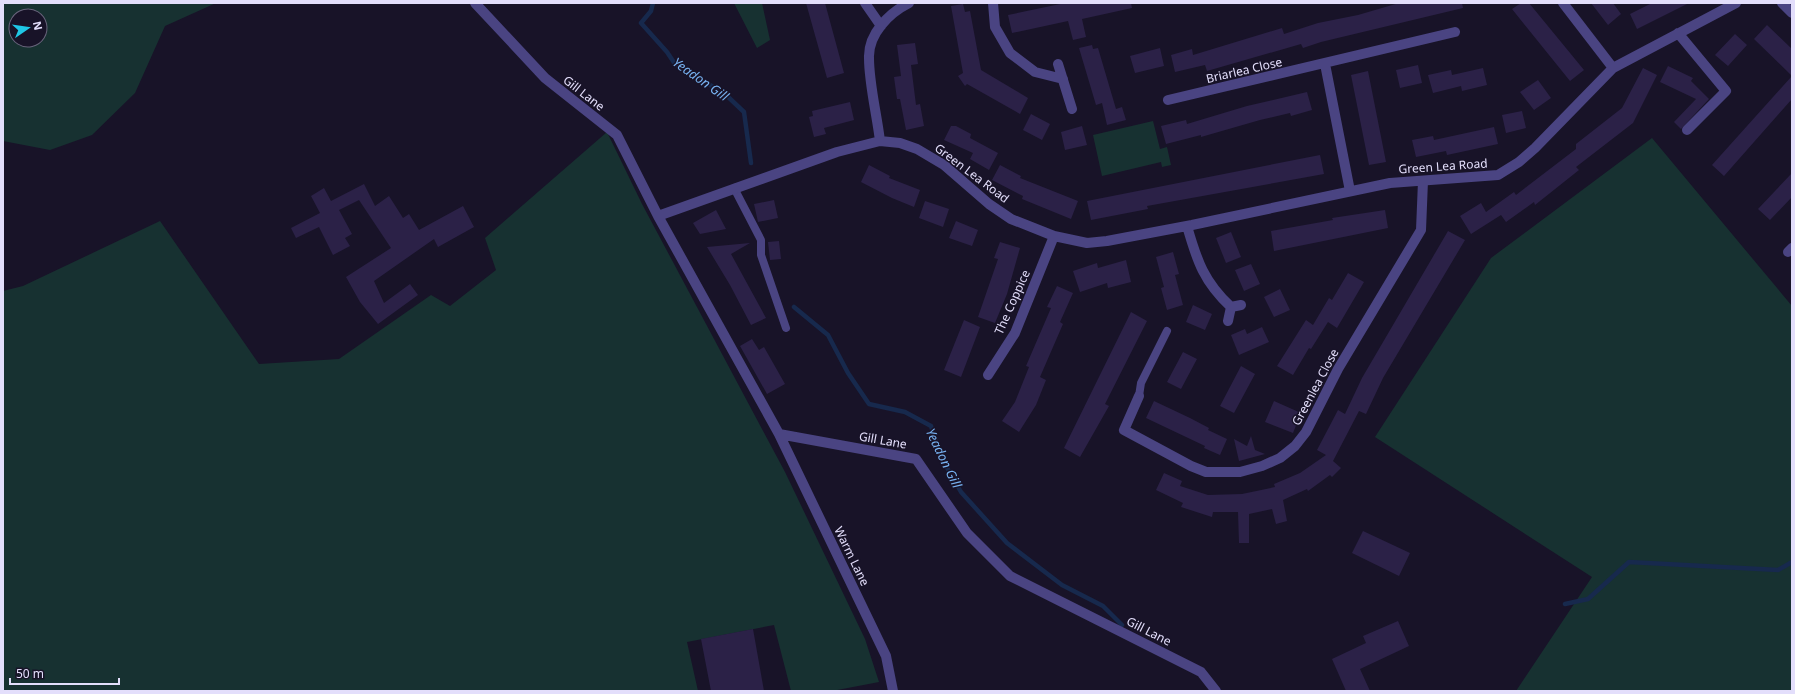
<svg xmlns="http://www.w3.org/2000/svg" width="1795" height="694" font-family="'Noto Sans',sans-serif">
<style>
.grass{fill:#173131;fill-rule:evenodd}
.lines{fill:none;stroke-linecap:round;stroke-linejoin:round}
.stream{stroke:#17294d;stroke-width:4.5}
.building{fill:#2b2147}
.service{stroke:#4a4482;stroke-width:8}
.minor{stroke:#4a4482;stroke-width:10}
.labels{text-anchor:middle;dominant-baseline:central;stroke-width:3;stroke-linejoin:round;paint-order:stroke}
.street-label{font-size:12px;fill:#e3defb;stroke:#181328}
.water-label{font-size:13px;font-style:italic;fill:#77b1f0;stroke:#181328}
</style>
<rect width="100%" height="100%" fill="#181328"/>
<path class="grass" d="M3,3H216L165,26L135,93L92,135L50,150L3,141ZM16,16H40V40H16Z
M734,3H762L770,40L757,48Z
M1153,121L1160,149L1167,147L1171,165L1162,167L1161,162L1102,176L1093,135Z
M607,132L642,204L785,472L865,639L879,682L832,691H791L774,625L687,642L698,691H3V291L23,286L160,221L259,364L339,359L431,295L450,306L496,270L485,238Z
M1652,138L1792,306V691H1516L1592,577L1375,437L1491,258Z"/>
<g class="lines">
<path class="stream" d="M653,3L651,11L641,23L667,52L675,64L725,94L744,112L751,163
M794,307L828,335L848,373L869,404L905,412L931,426L942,459L961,492L1007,543L1062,585L1103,606L1122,625
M1565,604L1588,599L1629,562L1778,570L1792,562"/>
</g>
<path class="building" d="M806,3H825L844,73L827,78Z
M1065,3H1131L1132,8L1082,19L1086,37L1073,40L1068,21L1012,33L1008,15Z
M1399,3H1462L1463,8L1321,42L1303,48L1301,44L1207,71L1205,65L1175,72L1171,55L1192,49L1193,55L1282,28L1284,34L1318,23L1358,15Z
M1521,3H1529L1584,70L1570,81L1512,9Z
M1591,3H1613L1621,14L1608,25Z
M1652,3H1689L1637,29L1630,14Z
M963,4L965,12L970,11L981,70L1028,98L1020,114L967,84L965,86L958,76L963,73L951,6Z
M1767,25L1792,49V76L1754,39Z
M1735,34L1747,45L1728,66L1715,55Z
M915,43L918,64L911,65L916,105L920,104L924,126L906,130L900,99H897L894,77L901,76L897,45Z
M1092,45L1093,49L1098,48L1116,109L1122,107L1126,120L1107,125L1102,103L1096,105L1079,48Z
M1160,48L1164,66L1135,73L1130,56Z
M1418,65L1422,83L1400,88L1396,70Z
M1668,66L1693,78L1691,81L1709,99L1681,129L1674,122L1696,99L1660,82Z
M1483,68L1487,85L1462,91L1461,86L1433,93L1428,75L1451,70L1452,75Z
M1643,68L1657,75L1633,123L1576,167L1579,170L1535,205L1534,202L1506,222L1501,215L1471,234L1460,216L1481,203L1486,212L1514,192L1516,195L1576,149V144L1622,108Z
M1368,71L1386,162L1369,165L1351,75Z
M1792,76V99L1724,176L1712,165Z
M1538,80L1551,98L1534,110L1520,92Z
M1307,92L1312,110L1291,116L1290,113L1260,120L1201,137V135L1166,144L1161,126L1186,120L1187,124L1247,106Z
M850,102L854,120L824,128L826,134L814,137L809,117L813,116L812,111Z
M1522,111L1526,128L1506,133L1502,115Z
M1031,114L1050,124L1042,140L1023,130Z
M951,126H956L971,134L970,138L998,153L989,170L970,159L973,153L944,140Z
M1082,126L1087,145L1065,150L1061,132Z
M1494,127L1498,144L1447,155L1446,151L1416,157L1412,140L1433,136L1434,140Z
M1320,155L1324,174L1147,206L1148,209L1091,220L1087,201Z
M869,165L890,176L889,178L920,190L914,207L892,198L861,182Z
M1000,165L1021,176L1020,178L1078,201L1071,219L1022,199L1023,196L992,180Z
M1792,173V197L1770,220L1758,209Z
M364,184L375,206L389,196L403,218L409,214L419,230L463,206L474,227L438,247L434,239L374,281L384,303L410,284L418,295L378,324L360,302L346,277L391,248L359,200L339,210L352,234L345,238L350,246L333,255L319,227L296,238L291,228L320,213L311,196L324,188L331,201Z
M774,200L778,218L758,222L754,204Z
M925,201L949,209L943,227L919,218Z
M716,210L726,229L700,234L693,223Z
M1385,210L1388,228L1274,251L1271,231L1333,220L1332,218Z
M956,221L978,230L972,246L949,238Z
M1448,231L1465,240L1383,378L1366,414L1359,411L1333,461L1341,468L1332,477L1330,475L1308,491L1307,489L1283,500L1287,521L1276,524L1272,509L1249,514V543H1239L1238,512H1213L1212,517L1181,507L1183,503L1156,490L1164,473L1182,481L1180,486L1208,495L1242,494L1275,487L1274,484L1300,473L1326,455L1317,450L1327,431L1338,410L1345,414L1362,378Z
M1231,232L1241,257L1226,263L1216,238Z
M779,241L781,259L770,260L768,242Z
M1000,242L1020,248L1007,294L995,323L978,317L998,259L994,258Z
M750,243L731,254L766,318L751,325L730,285L707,247Z
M1173,252L1179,274L1175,275L1183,305L1167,310L1161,288L1164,287L1156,257Z
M1126,260L1131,282L1108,288L1107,283L1080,292L1073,271L1097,263L1098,268Z
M1251,264L1260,284L1244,291L1235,270Z
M1348,273L1364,282L1337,328L1328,322L1311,349L1309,348L1293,375L1277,366L1306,320L1313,325L1329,298L1332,300Z
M1057,286L1073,293L1060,322L1063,324L1040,377L1046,380L1036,405L1019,432L1002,421L1015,402L1029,367L1026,366L1051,308L1047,307Z
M1280,289L1290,310L1274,317L1264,297Z
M1193,305L1212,314L1205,330L1186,322Z
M1131,312L1147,321L1105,404L1109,406L1080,457L1064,448Z
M964,320L980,327L961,377L944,370Z
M1262,327L1269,342L1239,355L1231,335L1245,329L1247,334Z
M752,339L759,350L764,347L785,384L767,394L740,346Z
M1183,352L1197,359L1181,389L1167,382Z
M1241,366L1255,374L1234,413L1220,406Z
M1154,401L1190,418L1209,428L1208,430L1227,439L1220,455L1204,448L1205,446L1146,418Z
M1274,401L1301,413L1293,433L1265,422Z
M1251,436L1255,450L1265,454L1239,461L1234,439L1247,446Z
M1363,531L1410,553L1399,576L1352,553Z
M1398,621L1409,646L1360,669L1370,691H1346L1332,659L1366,643L1363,636Z
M753,629L764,691H711L701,639Z"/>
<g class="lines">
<path class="service" d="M734,188L761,240V255L786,328
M1139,396L1141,383L1167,331"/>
<path class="minor" d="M475,3L545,78L617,135L658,216L779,434L916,459L967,533L1010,576L1201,672L1216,691
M865,3L881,26
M993,3L995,27L1010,53L1035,72L1063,79
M1563,3L1613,68
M1782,3L1792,13
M1678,33L1726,91L1687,130
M1058,64L1072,109
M1325,64L1350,191
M1168,100L1455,32
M880,141C877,115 869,84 869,58C868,34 889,13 909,3
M658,216L837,152L880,141L900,143L917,149L944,165L989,204L1011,219L1054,236L1087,243L1107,241L1192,225L1390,183L1498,175L1519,162L1535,148L1613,68L1736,3
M1187,226C1197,261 1204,282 1231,307L1241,305
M1788,252L1792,248
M1228,321L1231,307
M988,375L1015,333L1054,236
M1139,396L1124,430L1191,466L1206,472H1240L1262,466L1280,458L1295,446L1306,432L1338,369L1421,230L1423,181
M779,434L886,656L893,691"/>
</g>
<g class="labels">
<g class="street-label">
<text transform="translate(1244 70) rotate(-13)">Briarlea Close</text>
<text transform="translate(584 93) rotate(38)">Gill Lane</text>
<text transform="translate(1443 166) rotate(-4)">Green Lea Road</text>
<text transform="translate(972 173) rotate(37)">Green Lea Road</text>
<text transform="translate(1012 302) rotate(-66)">The Coppice</text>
<text transform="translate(1315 387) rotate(-62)">Greenlea Close</text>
<text transform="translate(883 440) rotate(10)">Gill Lane</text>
<text transform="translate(852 556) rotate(64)">Warm Lane</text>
<text transform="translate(1149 631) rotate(27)">Gill Lane</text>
</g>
<g class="water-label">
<text transform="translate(701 79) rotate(35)">Yeadon Gill</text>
<text transform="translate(944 458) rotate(64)">Yeadon Gill</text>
</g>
</g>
<rect width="1795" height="694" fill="none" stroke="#e3defb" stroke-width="8"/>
<g transform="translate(28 28) rotate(77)"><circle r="19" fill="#181328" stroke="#69647c"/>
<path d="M0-3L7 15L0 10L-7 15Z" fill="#1fc7e6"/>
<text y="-6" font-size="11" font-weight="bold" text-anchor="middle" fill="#e3defb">N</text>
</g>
<path d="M10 678v6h109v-6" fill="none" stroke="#e3defb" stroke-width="2"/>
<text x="16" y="678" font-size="12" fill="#e3defb" stroke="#181328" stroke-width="3" paint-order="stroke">50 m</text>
</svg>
